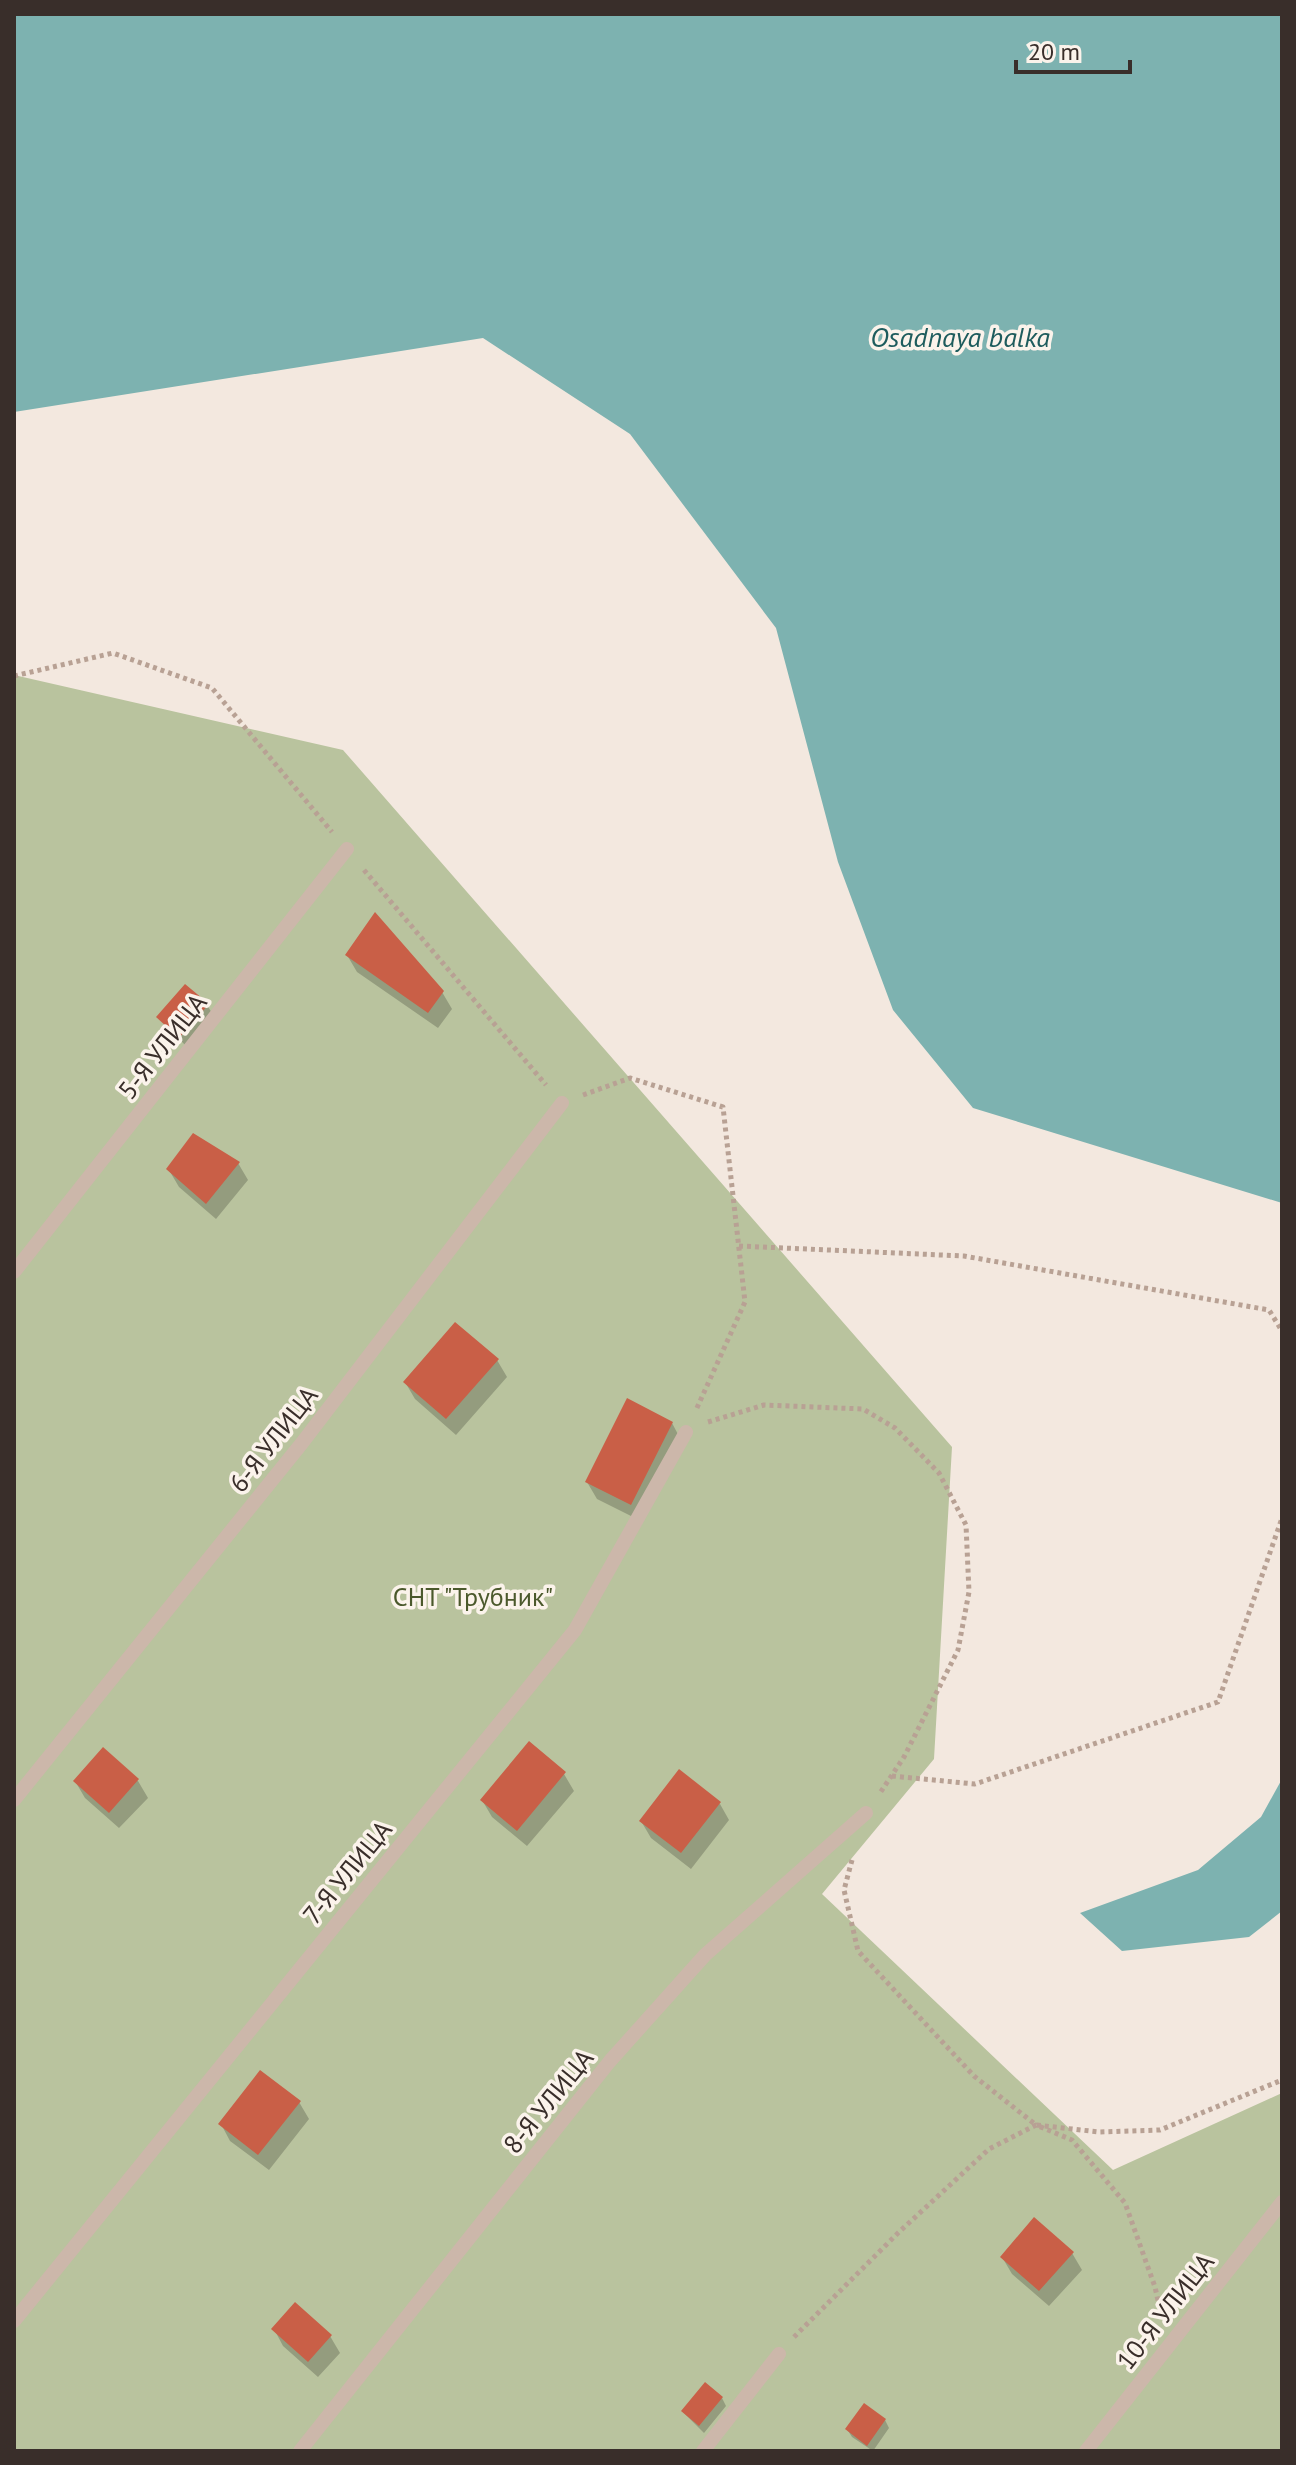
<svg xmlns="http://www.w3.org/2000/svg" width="1296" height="2465" font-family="'PT Sans',sans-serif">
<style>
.green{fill:#b9c39e}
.water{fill:#7db2b0}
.shadow{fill:#0003}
.building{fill:#c95f47}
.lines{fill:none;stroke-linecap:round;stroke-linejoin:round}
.path{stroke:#b8a194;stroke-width:5;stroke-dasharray:4 4;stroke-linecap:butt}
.service{stroke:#ccb7aa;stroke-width:14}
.labels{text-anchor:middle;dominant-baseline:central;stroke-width:7;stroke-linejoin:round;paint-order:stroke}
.street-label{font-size:26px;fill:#392e2a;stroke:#fbf3eb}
.park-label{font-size:26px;fill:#4b592c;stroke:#fbf3eb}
.water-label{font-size:28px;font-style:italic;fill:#1e5c5d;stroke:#fbf3eb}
</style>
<rect width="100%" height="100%" fill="#f3e8df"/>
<path class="green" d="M14,675L343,750L952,1447L934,1759L822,1894L1113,2170L1282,2093V2451H14Z"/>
<path class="water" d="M14,14H1282V1203L973,1108L893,1010L838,862L776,628L630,434L483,338L14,412Z
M1282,1779V1911L1249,1937L1122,1951L1080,1913L1198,1870L1261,1817Z"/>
<path class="shadow" d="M347,955L442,992L452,1009L438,1028L357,972Z
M207,1005L212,1013L185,1045L158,1017Z
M238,1163L248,1180L216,1219L179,1187L169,1170Z
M497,1360L507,1377L456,1435L415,1399L405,1382Z
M672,1423L681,1440L641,1521L597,1499L587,1482Z
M104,1750L138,1781L148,1798L119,1828L85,1798L75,1781Z
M564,1774L574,1791L527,1846L492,1817L482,1800Z
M720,1804L729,1820L691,1869L651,1838L641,1821Z
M299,2102L309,2119L269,2170L230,2141L221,2124Z
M1072,2253L1082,2270L1049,2306L1012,2274L1002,2257Z
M274,2329L330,2336L340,2353L318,2377L283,2346Z
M722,2398L726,2406L704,2433L683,2412Z
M885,2420L889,2428L873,2451L852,2437L847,2429Z"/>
<path class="building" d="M375,912L444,991L428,1013L345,955Z
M185,984L209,1004L179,1038L156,1017Z
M193,1133L240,1162L206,1204L166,1169Z
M455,1322L499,1359L446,1419L403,1382Z
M627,1398L673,1422L631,1505L585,1482Z
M529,1741L566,1772L517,1831L480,1800Z
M103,1747L139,1779L109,1813L73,1781Z
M679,1769L721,1802L681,1853L639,1821Z
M260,2070L301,2101L258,2155L218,2124Z
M1034,2217L1074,2252L1039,2291L1000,2257Z
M295,2302L332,2335L308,2362L271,2329Z
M705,2382L723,2397L699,2426L681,2411Z
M864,2403L886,2419L867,2446L845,2429Z"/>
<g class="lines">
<path class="path" d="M14,676L113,653L212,688L332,832
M364,870L546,1085
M583,1095L630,1078L723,1107L745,1302L696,1410
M739,1246L964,1256L1269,1310L1282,1331
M708,1422L764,1405L863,1409L895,1428L939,1473L966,1525L969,1592L958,1650L904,1757L880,1793
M892,1776L975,1784L1218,1702L1282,1518
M852,1860L844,1890L858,1951L974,2076L1036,2125L1099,2132L1160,2130L1282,2080
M794,2337L898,2233L989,2149L1036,2125L1072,2140L1125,2203L1155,2287L1161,2314"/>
<path class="service" d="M14,1272L347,849
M14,1800L302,1443L562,1103
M14,2321L575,1630L686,1432
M300,2451L610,2061L705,1955L866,1813
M703,2451L779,2354
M1086,2451L1282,2202"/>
</g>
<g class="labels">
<g class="street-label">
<text transform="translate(162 1046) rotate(-52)">5-Я УЛИЦА</text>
<text transform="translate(273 1439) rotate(-52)">6-Я УЛИЦА</text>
<text transform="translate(347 1872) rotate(-51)">7-Я УЛИЦА</text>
<text transform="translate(548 2101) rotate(-51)">8-Я УЛИЦА</text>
<text transform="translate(1165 2311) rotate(-52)">10-Я УЛИЦА</text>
</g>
<g class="park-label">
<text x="473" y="1596">СНТ "Трубник"</text>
</g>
<g class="water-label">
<text x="960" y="336">Osadnaya balka</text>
</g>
</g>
<rect width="1296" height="2465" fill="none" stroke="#392e2a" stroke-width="32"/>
<path d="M1016 60v12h114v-12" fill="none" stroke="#392e2a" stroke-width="4"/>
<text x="1028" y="60" font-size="24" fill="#392e2a" stroke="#fbf3eb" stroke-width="6" paint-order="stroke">20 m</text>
</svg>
